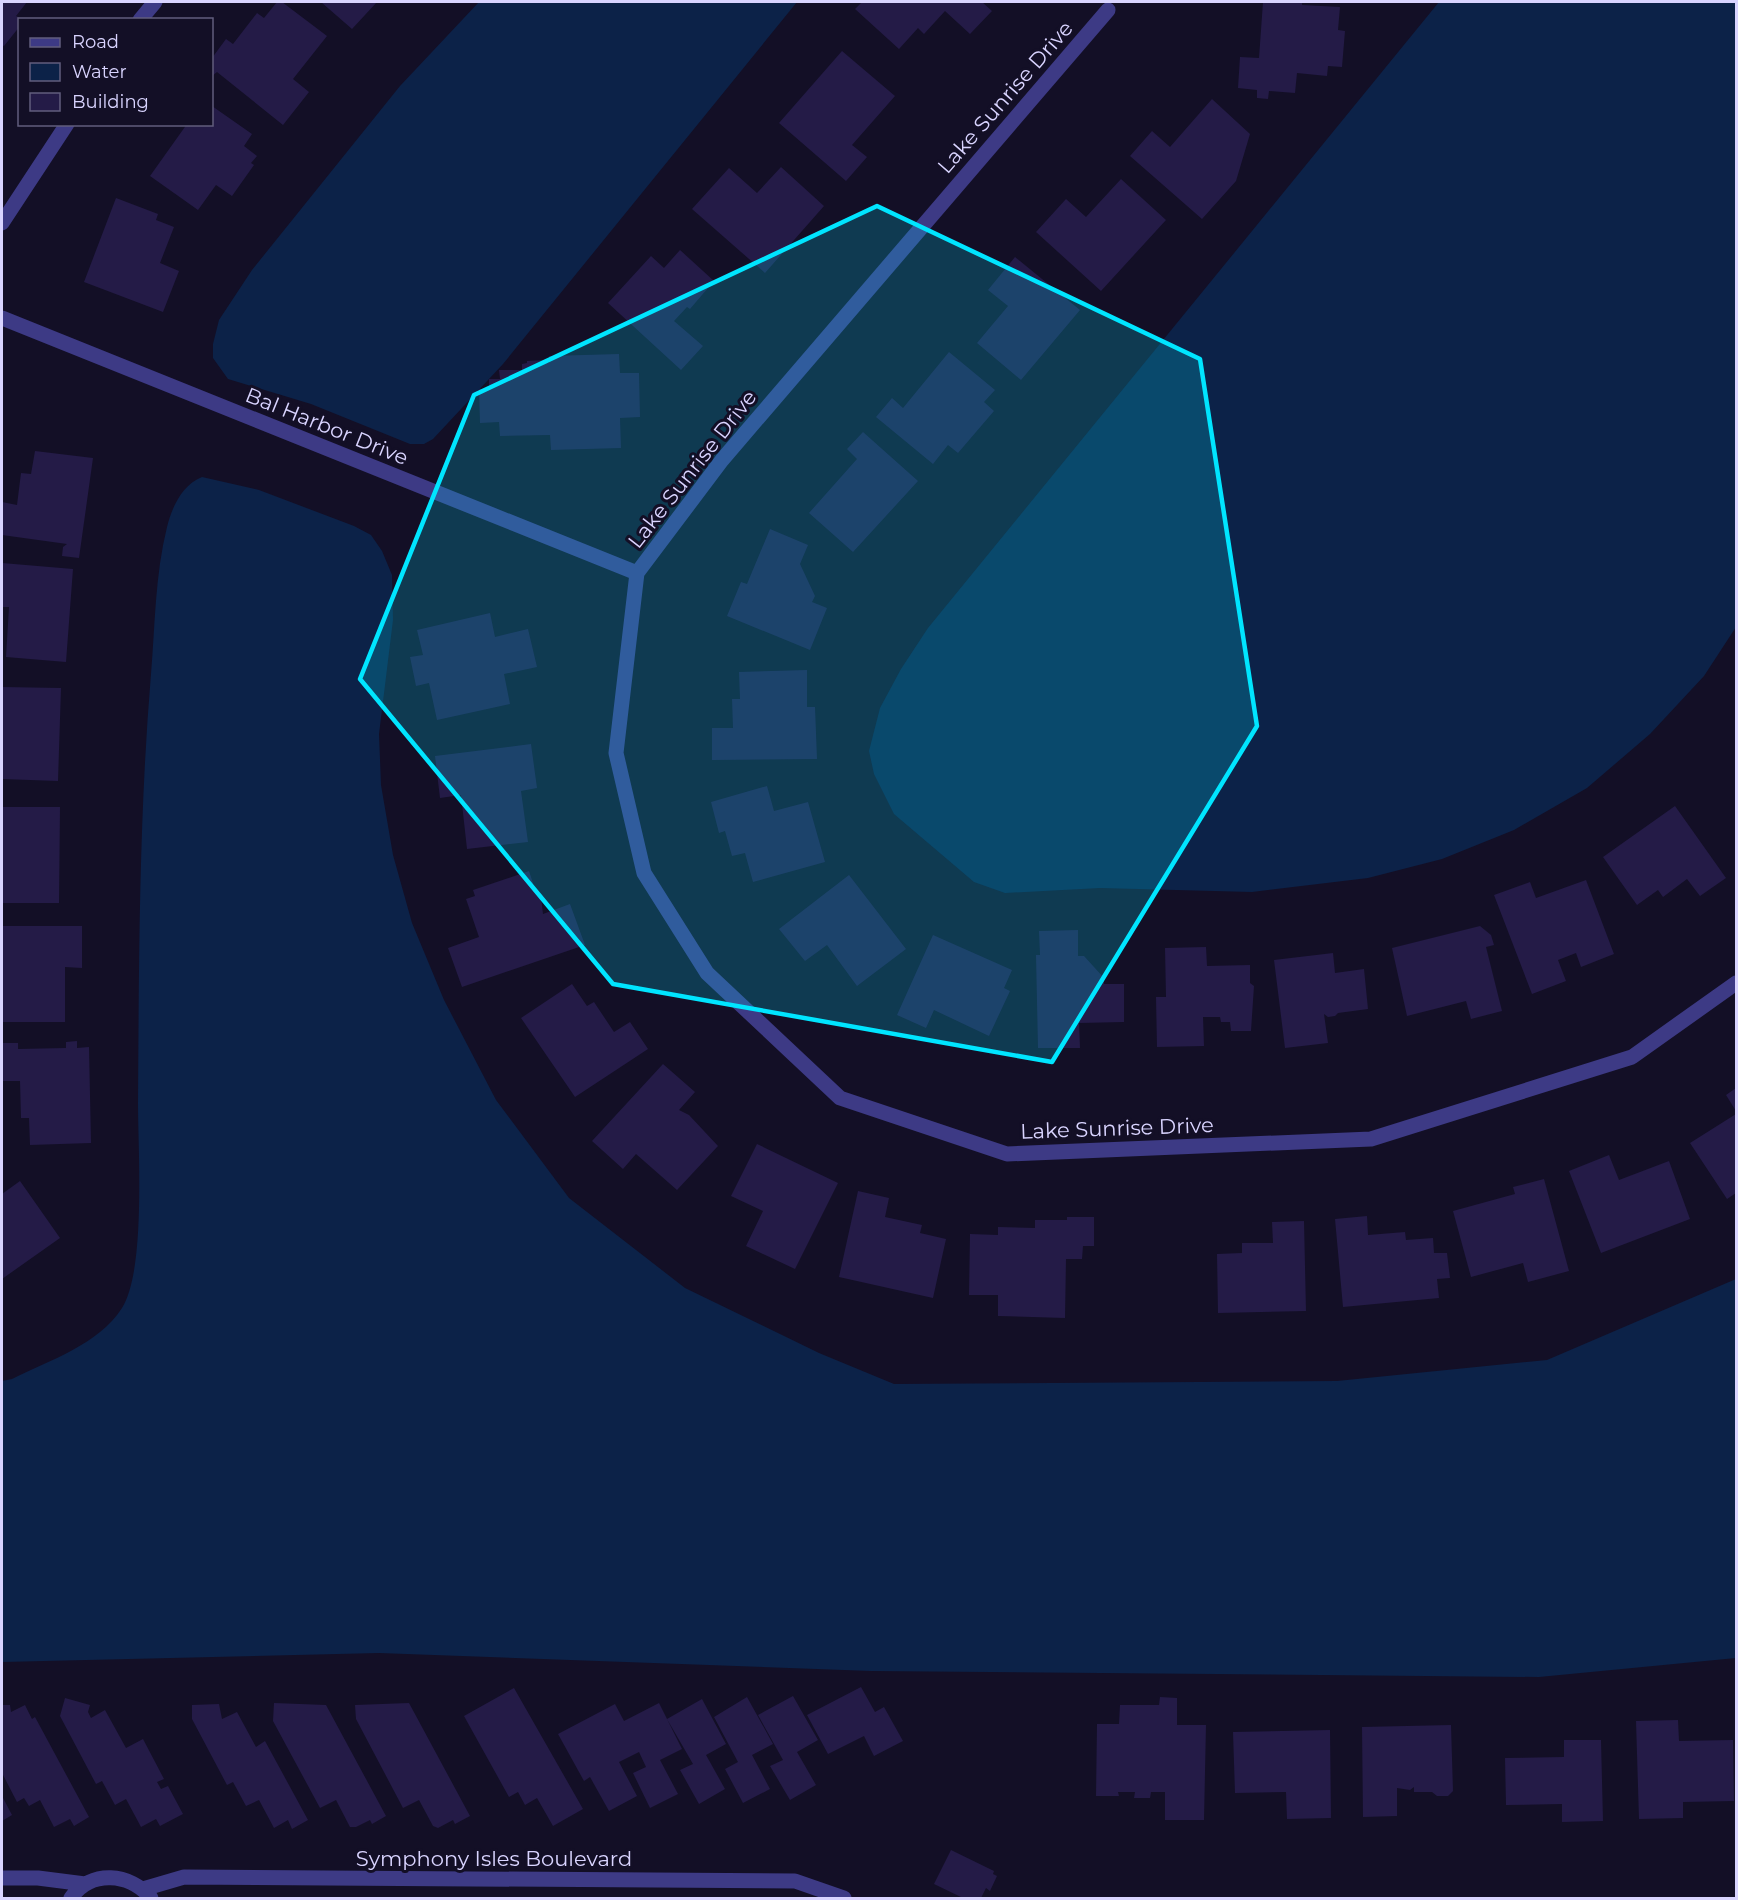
<svg xmlns="http://www.w3.org/2000/svg" width="1738" height="1900" font-family="Montserrat,sans-serif">
<style>
.water{fill:#0c2248}
.building{fill:#241b47}
.lines{fill:none;stroke-linecap:round;stroke-linejoin:round}
.street{stroke:#3d3a85;stroke-width:15}
.marked{fill:#00e5ff;fill-opacity:0.2;stroke:#00e5ff;stroke-width:4.5;stroke-linejoin:round}
.labels{text-anchor:middle;dominant-baseline:central;stroke-width:6;stroke-linejoin:round;paint-order:stroke}
.street-label{font-size:21px;fill:#d9d4ff;stroke:#130f26}
</style>
<rect width="100%" height="100%" fill="#130f26"/>
<path class="water" d="M479,2H797L503,364L433,439L424,444H410L311,404L228,379L213,358V344L219,320L252,270L400,86Z
M1439,2H1736V627L1704,676L1650,734L1587,788L1514,830L1442,859L1368,878L1252,892L1100,888L1005,893L974,882L894,814L874,774L869,751L880,708L901,669L928,628Z
M202,477L259,490L354,526L371,535L382,551L392,575L393,620L379,734L381,785L393,855L412,923L444,1000L496,1100L569,1198L685,1288L819,1353L894,1384L1337,1381L1547,1360L1736,1279V1658L1539,1677L871,1671L379,1653L2,1662V1381L12,1379C50,1360 98,1345 122,1308C146,1270 138,1151 138,1103C139,960 139,817 151,674C155,626 155,575 167,527C172,507 182,485 202,477Z"/>
<path class="building" d="M2,2H27L16,16L20,18V26L4,46L2,45Z
M277,2H282L327,36L293,79L309,92L283,125L217,72L212,76V58L226,39L233,44L257,13L264,18Z
M321,2H377L352,29Z
M862,2H982L992,11L970,34L945,11L924,34L918,28L899,49L855,9Z
M1263,2H1302V5L1340,7L1338,30L1345,31L1342,67L1328,66L1327,76L1297,73L1295,93L1269,91L1268,99L1257,98V90L1238,88L1240,57L1259,58Z
M842,51L895,96L852,145L867,157L846,181L779,123Z
M1212,99L1250,134L1236,181L1202,219L1130,156L1152,131L1170,147Z
M212,106L252,134L244,146L257,156L251,163L254,165L232,196L216,185L198,210L150,176L187,124H212Z
M781,167L824,206L765,273L692,209L729,168L757,193Z
M1121,179L1166,220L1101,291L1036,232L1066,199L1086,217Z
M116,198L158,214L156,220L174,227L160,263L179,271L163,312L84,282Z
M680,250L714,281L690,309L687,307L674,321L703,346L681,370L608,303L651,256L664,268Z
M1015,257L1080,310L1021,380L977,343L1008,306L988,290Z
M949,352L995,390L984,402L994,411L958,453L948,445L933,464L876,417L892,398L903,408Z
M619,354L620,373H639L640,417L620,418L621,448L551,450L550,435L500,436L499,422L480,423L479,389H489V379H500L499,370H522V364L527,363V361L546,360V363H549V356Z
M863,432L918,481L853,552L809,513L857,459L847,449Z
M35,451L93,458L79,558L62,556L63,547L67,544L2,535V502L17,505L21,473L31,474Z
M770,529L808,545L800,564L815,596L812,602L827,608L810,650L727,616L741,582L747,584Z
M2,563L73,569L66,662L6,657L9,607H2Z
M490,613L495,637L528,629L537,667L504,674L510,704L437,720L429,683L416,686L410,657L423,655L417,630Z
M807,670V707H815L817,759L712,760V728H733L732,699H740L739,672Z
M2,687L61,688L58,781L2,779Z
M531,744L537,788L521,791L528,842L467,849L461,795L440,798L435,756Z
M767,786L774,811L808,802L825,862L753,882L745,853L732,856L725,831L719,833L711,802Z
M1675,806L1726,878L1700,896L1687,879L1663,897L1658,890L1637,905L1603,857Z
M2,807H60L59,903H2Z
M529,871L537,895L541,897L543,914L570,904L585,945L462,987L448,948L479,937L466,899L475,896L473,890Z
M849,875L906,949L857,986L827,945L805,961L779,929Z
M1586,880L1614,954L1581,967L1576,953L1558,960L1566,981L1532,994L1494,895L1530,882L1536,898Z
M2,926H82V968L65,967V1022H2Z
M1480,926L1491,935L1494,945L1486,947L1502,1011L1471,1019L1466,1001L1407,1016L1392,948Z
M1078,930V956H1084L1104,978V984H1124V1022L1079,1023L1080,1048H1038L1036,955H1040L1039,931Z
M933,935L1012,970L1004,988L1010,991L989,1036L934,1010L926,1028L897,1015Z
M1206,947L1207,966L1250,965V983L1254,986L1251,1031H1231L1230,1022H1221L1220,1017H1203L1204,1046L1157,1047L1156,997H1166L1165,948Z
M1333,953L1335,973L1364,969L1368,1009L1338,1013L1335,1016L1328,1017L1324,1014L1328,1043L1285,1048L1274,960Z
M572,984L587,1006L594,1002L614,1032L630,1022L648,1049L575,1097L521,1018Z
M77,1041V1048L89,1047L91,1143L30,1145L29,1118H21L20,1081H2V1043H18V1049L66,1048V1042Z
M663,1064L695,1092L679,1110L689,1115L718,1146L677,1190L636,1154L623,1169L592,1141Z
M1736,1088V1111L1726,1095Z
M1736,1114V1193L1727,1199L1690,1143Z
M757,1144L838,1183L795,1269L746,1246L763,1211L731,1196Z
M1609,1155L1619,1180L1669,1161L1690,1219L1601,1253L1569,1171Z
M1544,1179L1569,1271L1528,1282L1523,1263L1471,1277L1453,1211L1515,1194L1513,1187Z
M20,1181L60,1238L2,1279V1194Z
M858,1191L889,1198L885,1217L922,1225L920,1233L946,1239L933,1298L839,1277Z
M1367,1216L1368,1235L1405,1232L1406,1240L1433,1238L1434,1253H1447L1450,1278L1437,1279L1439,1298L1343,1307L1335,1219Z
M1067,1217H1094V1246H1083L1082,1259H1066L1065,1318L998,1316V1295H969L970,1234L998,1235V1227L1035,1228V1220H1067Z
M1304,1221L1306,1311L1218,1313L1217,1254L1242,1253V1243H1273L1272,1222Z
M861,1687L875,1712L884,1707L903,1741L874,1756L864,1736L828,1754L807,1715Z
M514,1688L583,1809L553,1826L537,1798L525,1805L518,1792L509,1797L464,1716Z
M793,1696L818,1740L797,1752L816,1785L790,1800L770,1766L783,1760L758,1715Z
M747,1697L773,1744L752,1755L770,1789L743,1803L725,1769L738,1762L714,1717Z
M1160,1697L1177,1698V1725H1206L1204,1820H1165V1792H1151L1150,1798H1134L1135,1792H1118L1119,1796H1096L1097,1724H1119L1120,1705H1159Z
M65,1698L90,1705L88,1712L91,1718L105,1710L126,1748L143,1739L164,1779L157,1782L161,1789L168,1786L183,1814L160,1826L156,1819L141,1827L126,1799L115,1805L102,1781L96,1784L60,1716Z
M702,1699L726,1744L706,1755L725,1789L699,1804L680,1770L693,1764L667,1719Z
M274,1703L326,1705L386,1816L372,1824L370,1820L356,1827H350L336,1800L320,1808L273,1721Z
M409,1703L470,1816L455,1824L453,1820L438,1828L433,1826L419,1800L403,1808L356,1719L355,1705Z
M659,1703L682,1749L660,1760L678,1794L650,1808L633,1773L646,1767L639,1752L619,1762L637,1796L609,1811L590,1777L584,1781L558,1734L615,1704L624,1721Z
M219,1704L222,1719L237,1712L256,1747L265,1741L308,1820L292,1829L288,1820L274,1828L259,1800L246,1806L233,1782L227,1785L192,1719V1705Z
M2,1705H10L11,1712L25,1705L32,1719L35,1717L89,1817L74,1826L70,1819L54,1827L40,1800L29,1806L24,1798L17,1802L2,1773Z
M1678,1720L1679,1741L1733,1740L1734,1801L1683,1802V1818L1639,1819L1636,1721Z
M1451,1725L1453,1791L1448,1796H1437L1432,1792H1414V1787L1410,1790L1397,1788V1816L1363,1817L1362,1727Z
M1330,1730L1331,1818L1287,1819L1286,1792L1235,1793L1233,1732Z
M1564,1740H1601L1603,1821L1562,1822V1804L1506,1805L1505,1758L1564,1757Z
M2,1796L12,1815L2,1821Z
M951,1850L994,1871L993,1874L997,1876L990,1891L986,1888L981,1898H963L934,1884Z"/>
<g class="lines">
<path class="street" d="M1108,10L722,460L637,573L616,753L644,873L707,973L840,1098L1007,1154L1371,1139L1632,1057L1736,983
M140,20L155,2
M2,223L67,124
M2,318L637,573
M2,1878H38L85,1884
M143,1889L184,1877L795,1881L844,1898
M71,1898C91,1869 130,1873 151,1898"/>
</g>
<path class="marked" d="M877,206L1200,359L1257,726L1052,1062L613,984L360,679L474,395Z"/>
<g class="labels">
<g class="street-label">
<text transform="translate(1005 97) rotate(-49)">Lake Sunrise Drive</text>
<text transform="translate(327 426) rotate(22)">Bal Harbor Drive</text>
<text transform="translate(692 469) rotate(-52)">Lake Sunrise Drive</text>
<text transform="translate(1117 1128) rotate(-2)">Lake Sunrise Drive</text>
<text x="494" y="1858">Symphony Isles Boulevard</text>
</g>
</g>
<rect width="1738" height="1900" fill="none" stroke="#d9d4ff" stroke-width="6"/>
<rect x="18" y="18" width="195" height="108" fill="#130f26" stroke="#625e7d" stroke-width="1.5"/>
<rect x="30" y="38" width="30" height="9" fill="#3d3a85" stroke="#625e7d" stroke-width="1.5"/>
<text x="72" y="48" font-size="18" fill="#d9d4ff">Road</text>
<rect x="30" y="63" width="30" height="18" fill="#0c2248" stroke="#625e7d" stroke-width="1.5"/>
<text x="72" y="78" font-size="18" fill="#d9d4ff">Water</text>
<rect x="30" y="93" width="30" height="18" fill="#241b47" stroke="#625e7d" stroke-width="1.5"/>
<text x="72" y="108" font-size="18" fill="#d9d4ff">Building</text>
</svg>
